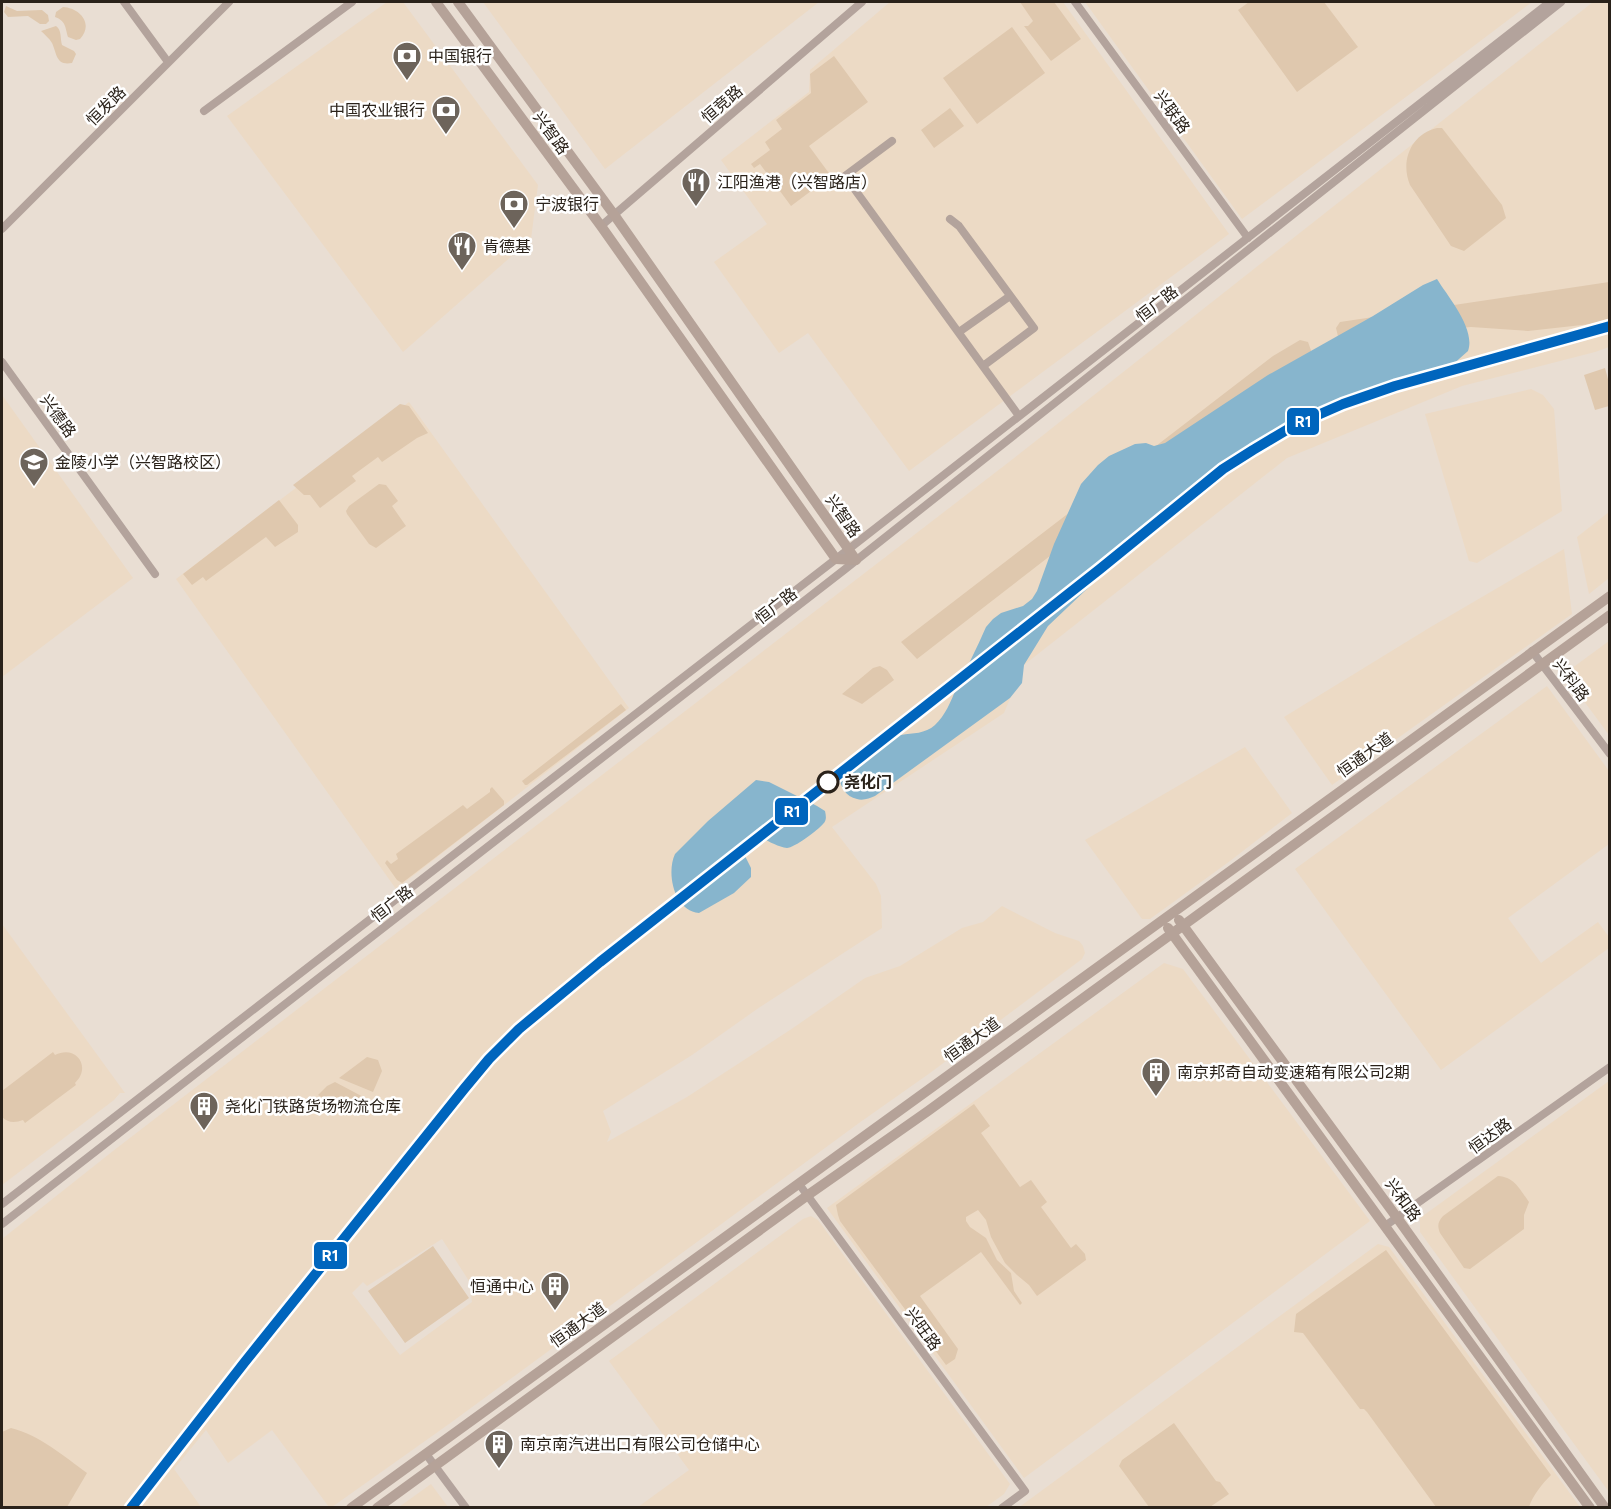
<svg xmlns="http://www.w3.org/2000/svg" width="1611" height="1509" font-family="Figtree,'Noto Sans SC',sans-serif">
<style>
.built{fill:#ecdac5;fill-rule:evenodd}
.green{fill:#dfc8ae}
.water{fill:#87b5cd}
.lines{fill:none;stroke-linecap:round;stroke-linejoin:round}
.minor{stroke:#b3a39c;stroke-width:8}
.major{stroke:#b5a298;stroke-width:10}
.rail-1-casing{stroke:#fff;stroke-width:15}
.rail-1{stroke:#0065bd;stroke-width:10}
.stop-dot{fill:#fff;stroke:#2a221a;stroke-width:3}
.labels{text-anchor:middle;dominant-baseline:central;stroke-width:5;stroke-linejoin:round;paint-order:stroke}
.poi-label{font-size:16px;fill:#2a221a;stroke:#fff;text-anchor:start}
.street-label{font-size:16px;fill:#2a221a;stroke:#fff}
.stop-label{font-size:16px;font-weight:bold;fill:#2a221a;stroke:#fff;text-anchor:start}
.line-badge{stroke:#fff;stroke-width:2}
.badge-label{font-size:16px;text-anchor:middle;font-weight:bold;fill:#fff}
</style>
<rect width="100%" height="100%" fill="#e9ded3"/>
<path class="built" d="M387,2H403L538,185L531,239L403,352L227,116Z
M483,2H819L605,169Z
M890,2H1063L1229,234L909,471L808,333L779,353L714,262L767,224L721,160L809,92L810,70Z
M1085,2H1532L1430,79L1242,219Z
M1593,2H1609V347L1595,352L1462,386L1287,458L1024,665L1004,713L832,827L876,884L881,896L882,928L760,1007L692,1055L603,1111L611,1132L607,1142L687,1097L793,1028L865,978L900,966L962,928L983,922L1002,906L1055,933L1079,941L1083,946L1085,953L1082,959L930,1073L859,1123L449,1424L332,1507H329L272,1430L228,1463L206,1430L174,1469L201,1507H2V1239L113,1151L1009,462ZM442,1239L469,1281L472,1302L400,1355L352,1293L363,1282L367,1286Z
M1531,389L1543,395L1554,409L1562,511L1477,563L1469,561L1425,414Z
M2,395L133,578L2,677Z
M409,402L629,708L396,889L176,579Z
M1609,512V578L1589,594L1577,537Z
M1564,549L1572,614L1332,785L1284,717L1429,628Z
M1609,641V735L1564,674Z
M1547,686L1609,771V844L1508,918L1541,963L1598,922L1609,937V948L1441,1070L1295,869Z
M1245,747L1292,813L1230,861L1150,919H1142L1085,840Z
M2,924L125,1093H120L114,1100L2,1185Z
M1164,963L1183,969L1370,1221L1024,1478L827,1208Z
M1609,1081V1492L1420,1232V1218Z
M811,1216L818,1220L1010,1484L1004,1494L986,1507H638L689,1470L609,1361L803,1219Z
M1378,1244L1389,1247L1580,1507L1018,1508Z
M431,1484L448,1507H399Z"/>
<path class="green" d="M1020,2H1054L1081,39L1051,61L1024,26H1028L1033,21Z
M1249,2H1324L1358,47L1297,92L1238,10Z
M6,6L17,11L42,10L48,15L49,21L46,24H40L28,16L8,17L4,12Z
M63,7C80,8 94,24 80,39L76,40L68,37C65,27 66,21 55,17L56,12Z
M56,26C62,30 60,38 62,45L74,51L76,54L72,63C56,66 57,54 52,43C49,38 45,35 41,31Z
M1012,27L1045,73L977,124L943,78Z
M834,56L868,102L809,146L831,176L791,206L760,164L754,168L751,164L770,150L765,142L782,129L776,120L811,93L810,74Z
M950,108L964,126L934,148L921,130Z
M1437,128H1442L1502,205L1506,218L1464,251L1451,246L1410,185C1400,161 1411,134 1437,128Z
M1609,282V322L1528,331L1471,327L1398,333L1341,349L1336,328L1340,322Z
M1300,340L1308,342L1313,356L1263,391L917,659L901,642L1273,356Z
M1605,368L1609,383V406L1595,410L1584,375Z
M400,404L409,406L428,433L417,438L382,462L378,457L352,476L356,481L320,508L310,495H304L293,485Z
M379,484L386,485L398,501L392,506L406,526L376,548L369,544L347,514L346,511L349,506Z
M279,500L298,525V532L275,547L266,537L206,581L203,577L192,585L183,574Z
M880,666L887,670L894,680L862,704L842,694L873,668Z
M621,704L626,710L527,785H525L522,781Z
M492,787L504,801V805L402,883L397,880L385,863L387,860L391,864L398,859L396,854L463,805L467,809L490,792V789Z
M53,1052L55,1055C76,1044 92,1067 75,1083L76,1085L25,1123L23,1120C15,1123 8,1123 2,1117V1096L3,1094L2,1091Z
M367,1057L378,1060L382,1071L373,1092L339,1078Z
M335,1082L369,1100L361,1114L355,1116L318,1095L327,1086Z
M974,1104L990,1126L981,1133L1020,1187L1031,1180L1047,1202L1041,1207L1071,1248L1076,1244L1085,1254L1086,1260L1037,1296L1029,1285L1017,1275L1005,1263L991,1237L986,1220L978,1210L966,1217V1221L970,1227L986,1238L997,1260L1011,1273L1014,1291L1022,1303L1020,1305L981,1252L920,1296L958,1349L955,1359L946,1365L840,1221L838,1215L836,1205Z
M1498,1176C1515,1177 1520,1190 1529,1202L1524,1215V1229L1470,1269L1464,1268L1440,1233C1437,1225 1438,1222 1443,1216Z
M433,1246L469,1298L405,1343L368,1291Z
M1386,1250L1551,1475C1542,1484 1533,1495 1529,1507H1436L1367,1412L1364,1409H1360L1303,1333L1294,1332L1296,1314Z
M1174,1423L1216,1481L1220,1482L1229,1494L1210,1507H1149L1119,1466L1122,1460Z
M11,1428C39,1435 64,1456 87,1473L67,1507H2V1432Z"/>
<path class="water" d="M1437,279C1448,297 1476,329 1468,351L1450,367L1440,373L1367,394L1294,422L1259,444L1186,499L1129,549L1048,626L1024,665L1022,683L1010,698L875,796C870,798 863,801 857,799C839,795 834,771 847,760C858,749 885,738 901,735C913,733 925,734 935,725C945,716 951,701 956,689C966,669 977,648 986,627L993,619L1001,613L1023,606L1032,599L1037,591L1054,544L1081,484L1098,465L1109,456L1135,444L1146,443L1154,446L1165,443L1268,375L1373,316L1423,285Z
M756,780L769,782L817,806L825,811C826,816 827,820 823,824C818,830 794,848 787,848C778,847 768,841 760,837C751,836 745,842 742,850L751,868V877L734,893L699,913C674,911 666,873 675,854L708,821Z"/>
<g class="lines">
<path class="minor" d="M124,2L168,62
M1075,2L1248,238
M204,111L352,2
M892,141L845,176L1019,416
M950,219L959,226L1034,328L983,366
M601,226L862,2
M2,229L229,2
M959,332L1010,296
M2,362L155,574
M1532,651L1610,754
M799,1184L1025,1491L1002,1508
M2,1204L836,559L1550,2
M2,1224L844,570L1561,2
M1385,1226L1610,1067
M426,1454L466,1508"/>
<path class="major" d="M436,2L601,226L836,559L856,560
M458,2L615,216L856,560
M1179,920L1398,1219L1605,1508
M1168,928L1590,1508
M351,1508L1610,596
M377,1508L808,1195L928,1111L1610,615"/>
<g class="rail-1-casing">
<path id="rail-1" d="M131,1508L244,1363L464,1089L489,1059L519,1029L600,962L1100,569L1223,469L1253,450L1295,425L1343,404L1395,386L1610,326"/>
</g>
<use href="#rail-1" class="rail-1"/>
</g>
<defs>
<g id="bank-pin" transform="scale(1.5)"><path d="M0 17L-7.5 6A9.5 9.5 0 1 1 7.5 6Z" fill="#6d645b" stroke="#fff"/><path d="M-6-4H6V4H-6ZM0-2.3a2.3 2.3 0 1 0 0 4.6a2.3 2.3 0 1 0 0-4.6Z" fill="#fff"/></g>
<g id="restaurant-pin" transform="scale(1.5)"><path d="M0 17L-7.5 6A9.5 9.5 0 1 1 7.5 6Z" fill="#6d645b" stroke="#fff"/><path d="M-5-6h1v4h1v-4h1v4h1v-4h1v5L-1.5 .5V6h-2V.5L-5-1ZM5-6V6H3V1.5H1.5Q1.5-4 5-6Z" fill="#fff"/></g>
<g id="school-pin" transform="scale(1.5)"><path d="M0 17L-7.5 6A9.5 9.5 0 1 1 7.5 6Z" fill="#6d645b" stroke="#fff"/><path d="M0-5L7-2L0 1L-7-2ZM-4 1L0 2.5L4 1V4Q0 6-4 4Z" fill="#fff"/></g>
<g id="building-pin" transform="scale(1.5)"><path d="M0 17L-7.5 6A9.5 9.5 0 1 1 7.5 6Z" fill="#6d645b" stroke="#fff"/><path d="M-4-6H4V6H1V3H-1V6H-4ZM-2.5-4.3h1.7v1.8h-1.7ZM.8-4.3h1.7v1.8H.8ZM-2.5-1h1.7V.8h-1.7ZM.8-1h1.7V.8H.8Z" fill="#fff"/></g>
</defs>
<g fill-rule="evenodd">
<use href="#bank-pin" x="407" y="56"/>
<use href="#bank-pin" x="446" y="110"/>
<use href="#restaurant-pin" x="696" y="182"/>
<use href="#bank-pin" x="514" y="204"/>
<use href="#restaurant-pin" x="462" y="246"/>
<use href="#school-pin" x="34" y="462"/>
<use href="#building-pin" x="1156" y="1072"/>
<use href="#building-pin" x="204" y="1106"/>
<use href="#building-pin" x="555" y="1286"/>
<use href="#building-pin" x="499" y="1444"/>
</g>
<circle class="stop-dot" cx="828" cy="782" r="10"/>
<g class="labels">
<g class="poi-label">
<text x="428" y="56">中国银行</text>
<text x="425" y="110" text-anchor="end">中国农业银行</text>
<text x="717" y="182">江阳渔港（兴智路店）</text>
<text x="535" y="204">宁波银行</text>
<text x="483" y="246">肯德基</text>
<text x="55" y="462">金陵小学（兴智路校区）</text>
<text x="1177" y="1072">南京邦奇自动变速箱有限公司2期</text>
<text x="225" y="1106">尧化门铁路货场物流仓库</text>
<text x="534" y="1286" text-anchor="end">恒通中心</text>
<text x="520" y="1444">南京南汽进出口有限公司仓储中心</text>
</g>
<g class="street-label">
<text transform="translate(722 104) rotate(-41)">恒竞路</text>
<text transform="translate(106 106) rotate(-45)">恒发路</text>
<text transform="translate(1172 112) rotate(54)">兴联路</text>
<text transform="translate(551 133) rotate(54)">兴智路</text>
<text transform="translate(1157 304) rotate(-38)">恒广路</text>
<text transform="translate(58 416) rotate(54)">兴德路</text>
<text transform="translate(843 516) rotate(55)">兴智路</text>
<text transform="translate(776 606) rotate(-38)">恒广路</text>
<text transform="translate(1571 680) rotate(53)">兴科路</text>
<text transform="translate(1365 755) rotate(-36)">恒通大道</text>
<text transform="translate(392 904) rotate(-38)">恒广路</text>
<text transform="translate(972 1040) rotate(-36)">恒通大道</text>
<text transform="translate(1490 1136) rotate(-36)">恒达路</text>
<text transform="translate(1403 1200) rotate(54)">兴和路</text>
<text transform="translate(578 1325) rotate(-36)">恒通大道</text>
<text transform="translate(923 1329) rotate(54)">兴旺路</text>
</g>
<g class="stop-label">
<text x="844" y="782">尧化门</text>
</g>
</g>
<g class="line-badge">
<rect x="1286" y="407" width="34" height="29" rx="6" fill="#0065bd"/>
<rect x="774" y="797" width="35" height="29" rx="6" fill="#0065bd"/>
<rect x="313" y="1241" width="35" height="29" rx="6" fill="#0065bd"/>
</g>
<g class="badge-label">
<text x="1303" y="427">R1</text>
<text x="792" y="817">R1</text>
<text x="330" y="1261">R1</text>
</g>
<rect width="1611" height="1509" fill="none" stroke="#2a221a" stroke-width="6"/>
</svg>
